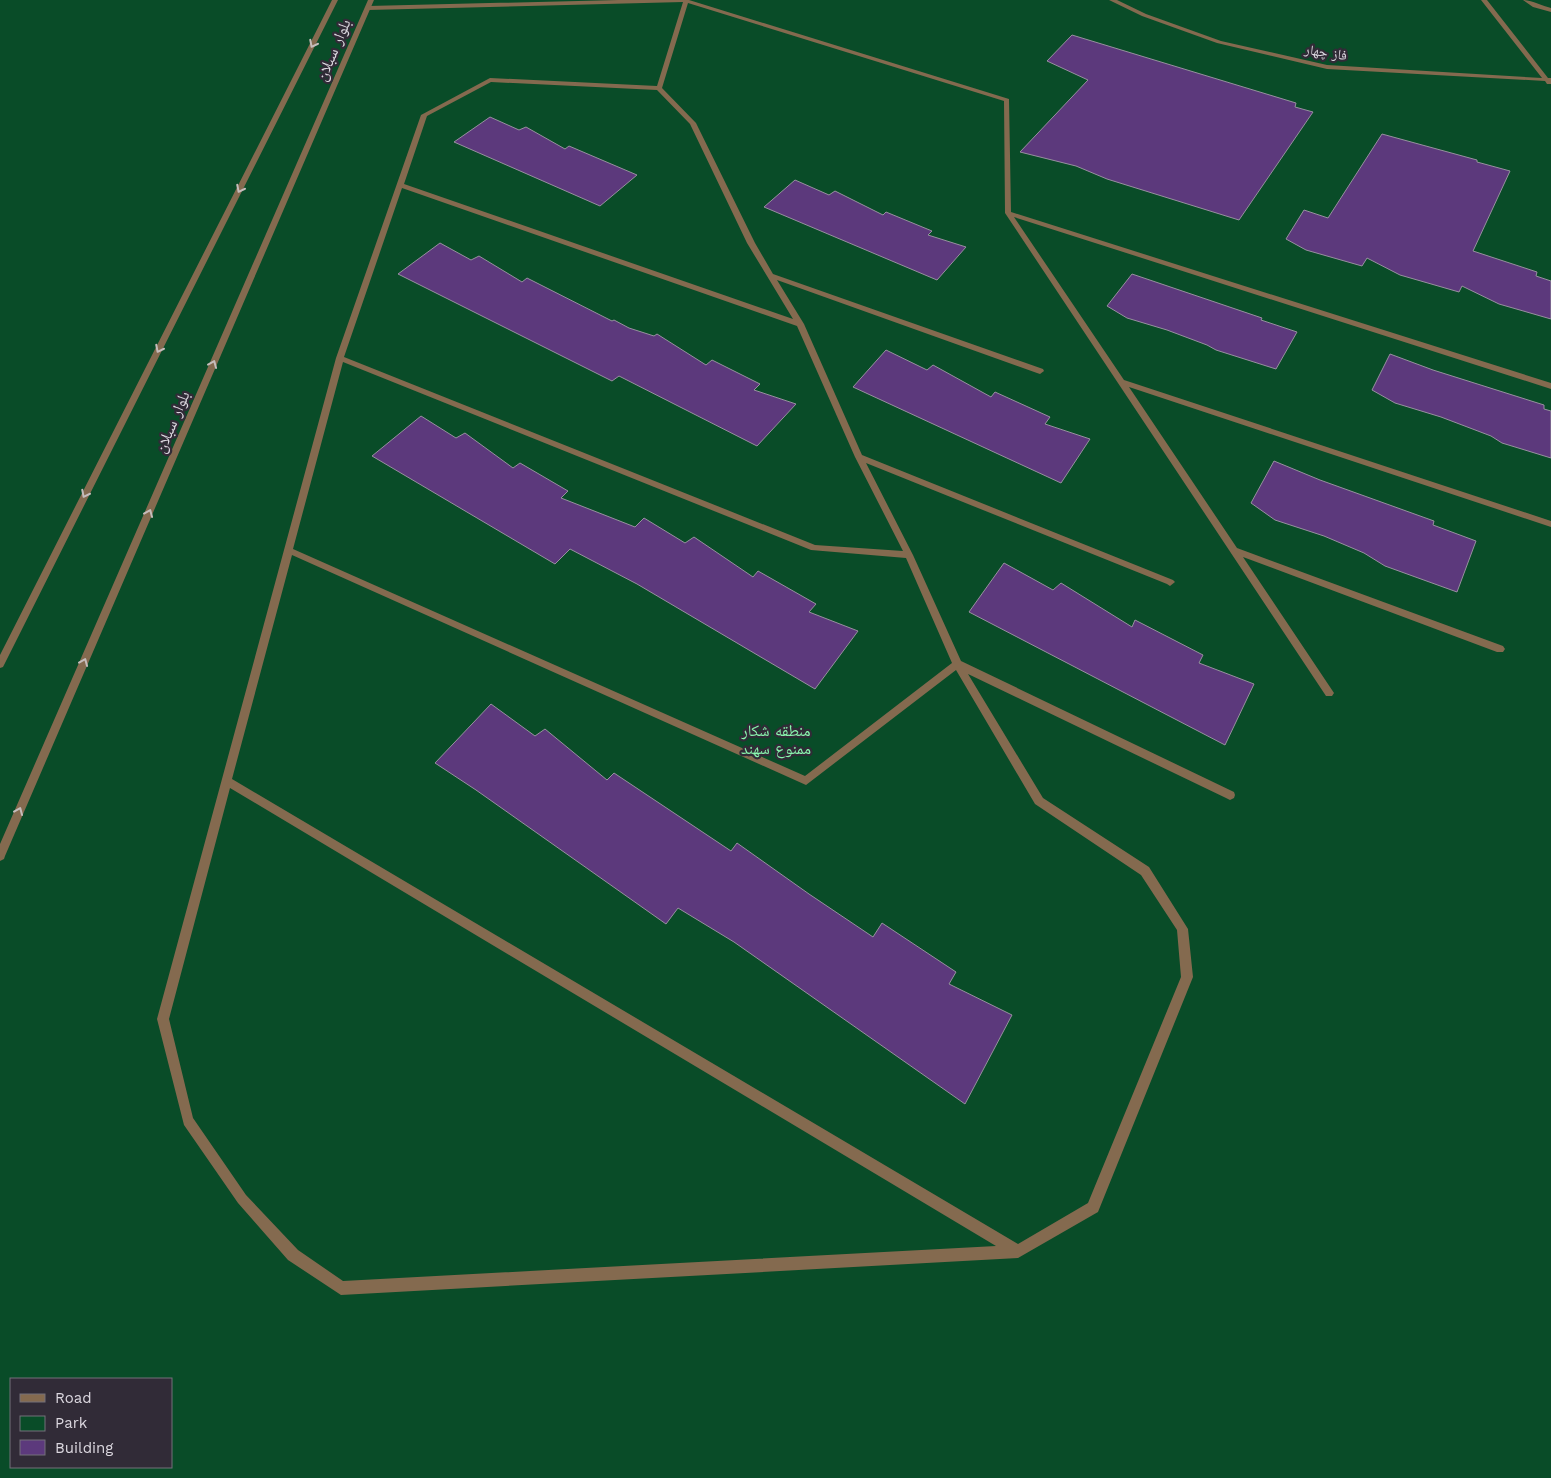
<svg xmlns="http://www.w3.org/2000/svg" width="1551" height="1478" font-family="'Work Sans','Noto Naskh Arabic',sans-serif">
<style>
.green{fill:#094c28;fill-rule:evenodd}
.building{fill:#5c397c;stroke:#97909f}
.lines{fill:none;stroke-linecap:round;stroke-linejoin:round}
.minor{fill:#846a4f;fill-rule:evenodd}
.tertiary{fill:#846a4f;fill-rule:evenodd}
.oneway{stroke:#c5bcbb}
.labels{text-anchor:middle;dominant-baseline:central;stroke-width:4.5;stroke-linejoin:round;paint-order:stroke}
.far-street-label{font-size:14px;fill:#dbd7df;stroke:#312b37}
.street-label{font-size:16px;fill:#dbd7df;stroke:#312b37}
.park-label{font-size:16px;fill:#89f6ae;stroke:#312b37}
</style>
<rect width="100%" height="100%" fill="#312b37"/>
<path class="green" d="M0,0H1551V1478H0ZM11,1379H171V1467H11Z"/>
<path class="building" d="M1072,35L1296,103L1295,107L1313,112L1239,220L1107,179L1076,166L1020,152L1088,80L1047,61Z
M490,117L519,130L526,127L565,149L569,146L637,175L600,206L454,142Z
M1382,134L1477,160V162L1510,171L1473,251L1537,272L1536,276L1551,281V319L1499,304L1462,286L1459,292L1400,275L1367,258L1362,266L1306,250L1286,239L1304,210L1328,218Z
M795,180L829,195L835,191L883,215L886,212L932,231L928,235L966,247L937,280L764,207Z
M440,243L471,260L479,256L522,282L527,278L612,321L614,320L629,328L654,336L657,334L706,365L712,360L760,384L754,390L796,404L757,446L619,376L612,381L398,274Z
M1132,274L1262,318L1261,320L1297,332L1276,369L1216,350L1207,345L1167,330L1127,318L1107,306Z
M886,350L927,370L933,365L991,397L995,392L1050,417L1045,424L1090,439L1061,483L853,387Z
M1390,354L1433,370L1544,405V409L1551,411V458L1502,443L1491,436L1441,417L1395,403L1372,390Z
M421,416L456,438L465,433L513,468L520,463L568,491L561,498L635,527L644,518L685,543L694,537L753,577L758,571L816,604L809,612L858,631L815,689L637,584L570,549L555,564L372,456Z
M1274,461L1320,480L1434,521L1433,525L1476,541L1457,592L1385,566L1364,553L1324,536L1275,520L1251,503Z
M1004,563L1053,590L1061,583L1132,627L1135,620L1203,655L1199,663L1254,684L1225,745L969,612Z
M491,704L535,736L545,729L607,780L614,773L731,851L737,843L809,894L873,937L882,923L956,972L949,984L1012,1015L965,1104L734,942L678,908L666,924L476,790L435,763Z"/>
<g class="lines">
<path class="minor" d="M618,0H689L1009,99L1011,212L1551,383V389L1014,217L1124,380L1551,521V527L1129,387L1237,548L1503,646L1505,649L1503,652H1497L1243,557L1332,690L1334,693L1332,696H1326L1005,213L1004,101L688,3L662,88L696,123L755,243L773,274L1043,369L1044,371L1040,374L1037,373L777,280L804,324L862,455L1173,580L1175,582L1170,586L1167,584L866,463L913,555L961,661L1234,792L1235,795L1234,798L1230,800L1226,798L968,674L1043,798L1149,867L1188,929L1193,977L1098,1212L1018,1258L341,1295L288,1260L238,1203L184,1125L157,1019L336,358L421,115L490,78L657,86L683,2L368,10L365,8L368,6ZM491,82L657,90L690,124L747,243L793,319L404,184L427,116ZM402,188L797,326L855,457L903,551L815,545L344,357ZM343,362L811,550L906,558L952,663L805,776L293,549ZM292,555L806,785L956,670L1035,804L1141,875L1177,930L1181,977L1088,1203L1018,1244L232,779ZM230,788L996,1246L343,1281L298,1250L246,1195L193,1118L169,1019Z
M1109,0H1117L1146,14L1221,41L1327,65L1542,78L1481,0H1487L1548,78H1551V84H1547L1545,81L1327,69L1217,43L1142,16Z
M1523,0C1532,0 1542,6 1551,8V12L1533,7Z"/>
<path class="tertiary" d="M332,0H338L3,667L0,668V655Z
M368,0H374L5,856L4,859L0,861V844Z"/>
</g>
<defs><path id="oneway-chevron" d="M-2-3.5L2.5 0L-2 3.5" fill="none" stroke-width="1.6" stroke-linecap="round" stroke-linejoin="round" transform="scale(1.25)"/></defs>
<g class="oneway">
<use href="#oneway-chevron" transform="translate(313 44) rotate(117)"/>
<use href="#oneway-chevron" transform="translate(240 189) rotate(117)"/>
<use href="#oneway-chevron" transform="translate(159 349) rotate(117)"/>
<use href="#oneway-chevron" transform="translate(213 364) rotate(-67)"/>
<use href="#oneway-chevron" transform="translate(85 494) rotate(117)"/>
<use href="#oneway-chevron" transform="translate(149 513) rotate(-67)"/>
<use href="#oneway-chevron" transform="translate(84 662) rotate(-67)"/>
<use href="#oneway-chevron" transform="translate(19 811) rotate(-67)"/>
</g>
<g class="labels">
<g class="far-street-label">
<text transform="translate(1326 52) rotate(9)">فاز چهار</text>
</g>
<g class="street-label">
<text transform="translate(333 50) rotate(-67)">بلوار سبلان</text>
<text transform="translate(172 422) rotate(-67)">بلوار سبلان</text>
</g>
<g class="park-label">
<text x="776" y="730">منطقه شکار<tspan x="776" dy="18">ممنوع سهند</tspan></text>
</g>
</g>
<rect x="10" y="1378" width="162" height="90" fill="#312b37" stroke="#75707a"/>
<rect x="20" y="1394" width="25" height="8" fill="#846a4f" stroke="#75707a"/>
<text x="55" y="1403" font-size="15" fill="#dbd7df">Road</text>
<rect x="20" y="1416" width="25" height="15" fill="#094c28" stroke="#75707a"/>
<text x="55" y="1428" font-size="15" fill="#dbd7df">Park</text>
<rect x="20" y="1440" width="25" height="15" fill="#5c397c" stroke="#75707a"/>
<text x="55" y="1453" font-size="15" fill="#dbd7df">Building</text>
</svg>
